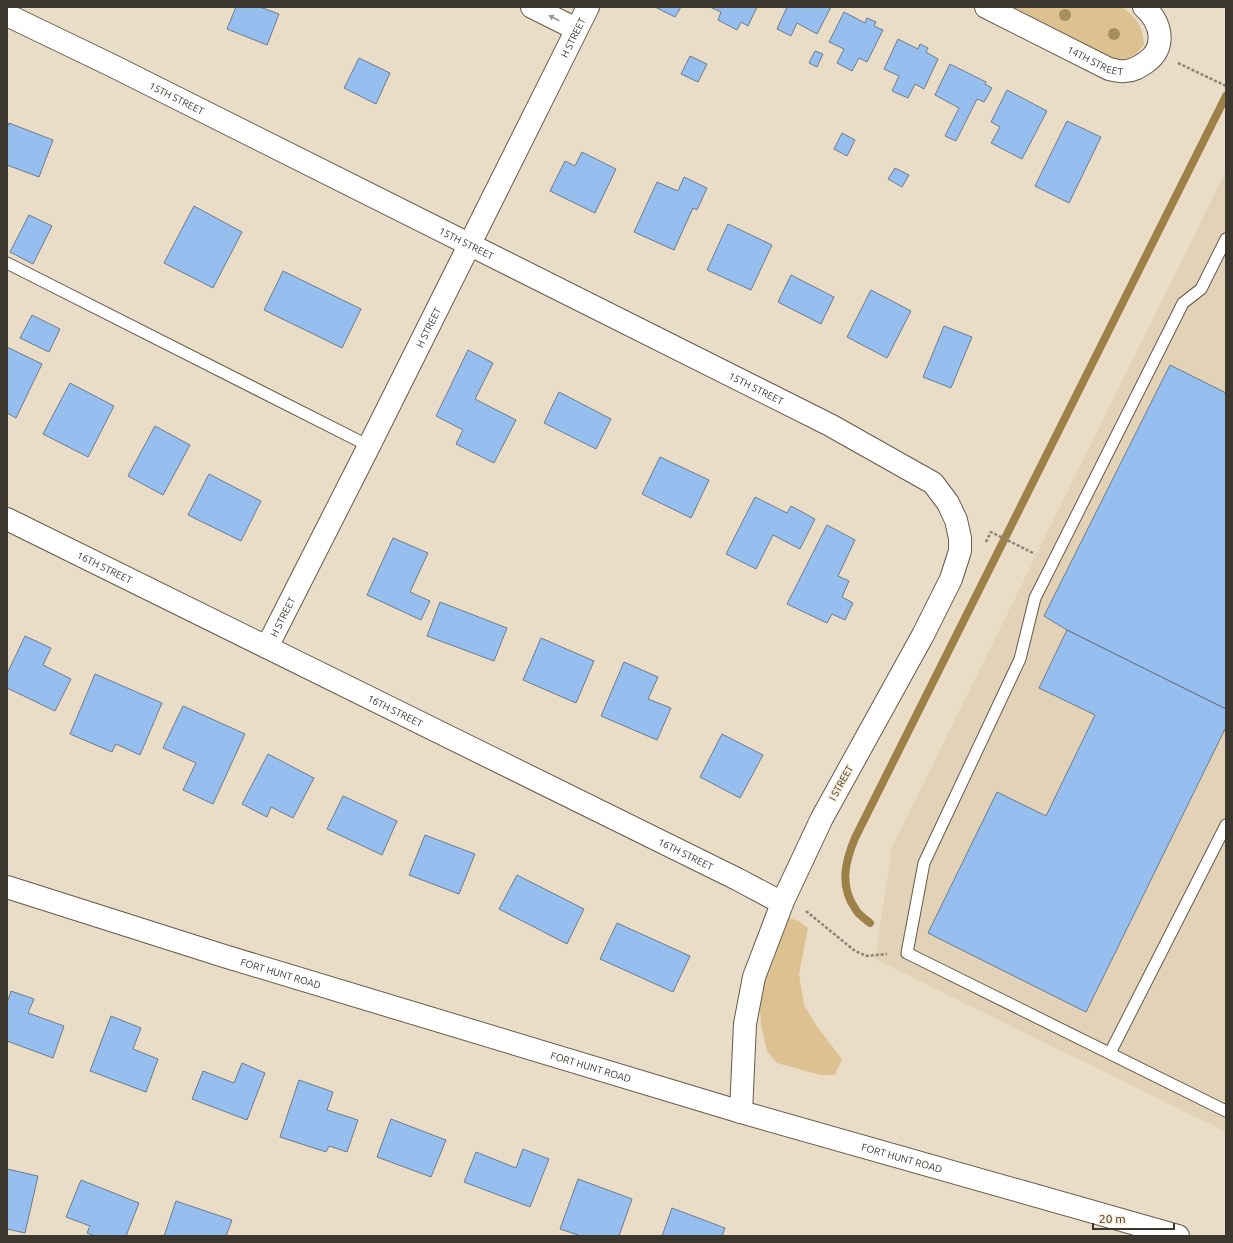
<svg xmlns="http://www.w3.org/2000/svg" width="1233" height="1243" font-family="Ubuntu,sans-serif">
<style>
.built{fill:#e2d2b7}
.green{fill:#ddc190}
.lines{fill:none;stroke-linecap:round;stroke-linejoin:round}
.stream{stroke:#9e8049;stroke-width:8}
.building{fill:#96beef;stroke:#6d7b8c}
.service-casing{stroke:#655a48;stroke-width:13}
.minor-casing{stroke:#655a48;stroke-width:24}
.secondary-casing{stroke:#655a48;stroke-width:24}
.path{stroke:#8a8274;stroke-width:2.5;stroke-dasharray:3 2;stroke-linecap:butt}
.service{stroke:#fff;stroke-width:11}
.minor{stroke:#fff;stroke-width:22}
.secondary{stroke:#fff;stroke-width:22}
.tree{fill:#a58f5d}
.oneway{fill:#9d9a96}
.labels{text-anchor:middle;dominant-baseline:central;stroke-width:3;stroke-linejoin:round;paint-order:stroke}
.street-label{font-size:10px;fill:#3b362e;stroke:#f7ebd5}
</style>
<rect width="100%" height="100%" fill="#e9ddc8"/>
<path class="built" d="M1226,171V1132L875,959L892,847Z"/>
<path class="green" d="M1005,7H1121C1137,17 1143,26 1144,45C1134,57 1130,60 1113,60Z
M789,918L799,921L808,928L799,974L804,1005L818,1028L842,1059L835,1075H820L777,1063L767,1051L761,1025L759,996L775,947Z"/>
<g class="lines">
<path class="stream" d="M870,923C865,919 859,915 856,910C839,886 845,862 855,838L1226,96"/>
</g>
<path class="building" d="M236,7H260L279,14L267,45L227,29Z
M655,7H681L675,17Z
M710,7H757L748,26L741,22L737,30L718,20L721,12Z
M787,7H831L817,34L797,23L791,36L777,29Z
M844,12L865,23L867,18L876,22L874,26L883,30L867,62L859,58L852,71L837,63L844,49L829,42Z
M898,39L918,49L920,44L928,48L926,52L938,59L924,89L915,84L908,98L892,91L899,76L884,69Z
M815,51L823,54L817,67L809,63Z
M690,56L707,64L698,82L681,74Z
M359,58L390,73L376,104L344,88Z
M950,64L986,82L985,84L992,88L984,102L977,99L956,141L945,136L959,108L935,95Z
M1007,90L1047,111L1022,159L991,143L1000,127L991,122Z
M1067,121L1101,137L1069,203L1035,186Z
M9,123L53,140L39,177L7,165V128Z
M842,133L855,140L847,156L834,149Z
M582,152L616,169L595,213L550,191L565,161L575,166Z
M895,168L909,175L902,187L888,179Z
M684,177L707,188L697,210L693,208L674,250L634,232L657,182L678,191Z
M194,206L242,232L213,288L164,263Z
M29,215L52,226L33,264L10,252Z
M728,224L772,245L751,290L707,270Z
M283,271L361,309L342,348L264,310Z
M791,275L834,297L821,324L778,302Z
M871,290L911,311L887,358L847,337Z
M32,315L60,329L49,352L20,338Z
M944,326L972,337L951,388L923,377Z
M7,347L42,364L16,418L7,413Z
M468,350L493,363L475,399L516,420L494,463L456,444L463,430L436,416Z
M1170,365L1226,393V709L1067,630L1044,616Z
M70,383L114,406L88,457L43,434Z
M559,392L611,419L596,449L544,423Z
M155,426L190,445L163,495L128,476Z
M660,457L709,480L691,518L642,494Z
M209,474L261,501L241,541L188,515Z
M755,497L787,513L791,506L815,519L800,549L773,535L756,569L726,554Z
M827,525L855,540L838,576L849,581L842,597L853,603L845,620L832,614L827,623L787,604Z
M393,538L428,553L410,592L430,601L421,620L367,595Z
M440,602L507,628L494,661L427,636Z
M1067,630L1226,709V727L1086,1012L928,933L997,792L1046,816L1095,715L1039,688Z
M25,636L51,648L43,665L71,679L55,711L7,688V674Z
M541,638L594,661L576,703L523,680Z
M624,662L658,677L648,699L671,708L657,740L601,716Z
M95,674L162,703L140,755L116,744L112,752L70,734Z
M183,706L245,734L213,804L183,790L196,763L163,748Z
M722,734L763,755L740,798L700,777Z
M268,754L314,778L293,818L271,807L267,817L242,804Z
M343,796L397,821L382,855L327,829Z
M425,835L475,854L459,894L409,875Z
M517,875L584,909L567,944L499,909Z
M617,923L690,956L673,992L600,959Z
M11,991L34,999L28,1013L64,1026L53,1058L7,1041V1003Z
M111,1016L141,1028L133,1049L158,1059L146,1092L90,1071Z
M242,1063L265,1073L247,1120L192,1099L203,1071L234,1083Z
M299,1080L333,1092L327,1110L358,1120L347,1152L329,1146L326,1152L280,1137Z
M391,1119L446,1140L431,1177L377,1157Z
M523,1149L549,1159L530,1207L464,1182L476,1152L516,1168Z
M7,1169L38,1176L25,1233L7,1229Z
M578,1179L632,1199L619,1236H581L560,1229Z
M81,1180L139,1203L126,1236H95L87,1233L90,1226L66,1217Z
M176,1201L232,1220L226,1236H164Z
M672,1208L725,1228L722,1236H662Z"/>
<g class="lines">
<g class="service-casing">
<path id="service" d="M1226,239L1201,289L1183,303L1035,598L1020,659L924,863L907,953L1226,1111
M7,263L369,446
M1110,1053L1226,825"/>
</g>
<g class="minor-casing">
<g id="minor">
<path d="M532,7L576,29"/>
<path id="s1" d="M986,7L1109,69C1114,70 1120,72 1125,71C1133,71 1139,67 1145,63C1168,48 1161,22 1144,7"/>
<path id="s2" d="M7,15L113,66L830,425L933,483L948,503L956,520L960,538V551L951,579L923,635L822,818L783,901L754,977L745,1024L741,1112"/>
<path id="s3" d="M7,519L737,879L782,903"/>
<path id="s4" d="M267,647L369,446L588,7"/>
</g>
</g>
<g class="secondary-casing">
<g id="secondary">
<path id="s5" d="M7,887L224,956L741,1112L1178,1236"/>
</g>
</g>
<path class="path" d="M1178,63L1226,86
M986,542L991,532L1035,554
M806,911L855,951L867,956L887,954"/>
<use href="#service" class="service"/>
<use href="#minor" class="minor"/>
<use href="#secondary" class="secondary"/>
</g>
<g class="tree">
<circle cx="1065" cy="15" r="6"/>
<circle cx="1114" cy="34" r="6"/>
</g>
<defs><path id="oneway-solid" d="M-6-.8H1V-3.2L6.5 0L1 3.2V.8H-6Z"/></defs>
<use class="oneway" href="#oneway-solid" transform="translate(554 18) rotate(-153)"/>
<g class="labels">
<g class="street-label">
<text stroke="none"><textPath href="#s4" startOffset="682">H STREET</textPath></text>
<text stroke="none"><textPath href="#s1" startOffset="122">14TH STREET</textPath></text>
<text stroke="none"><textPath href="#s2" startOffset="189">15TH STREET</textPath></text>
<text stroke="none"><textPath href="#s2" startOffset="513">15TH STREET</textPath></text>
<text stroke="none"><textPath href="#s4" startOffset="358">H STREET</textPath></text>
<text stroke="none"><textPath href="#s2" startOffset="837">15TH STREET</textPath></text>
<text stroke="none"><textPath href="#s3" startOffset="109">16TH STREET</textPath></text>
<text stroke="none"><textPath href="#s4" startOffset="34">H STREET</textPath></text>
<text stroke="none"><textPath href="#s3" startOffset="433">16TH STREET</textPath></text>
<text transform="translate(841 783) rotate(-61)">I STREET</text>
<text stroke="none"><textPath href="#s3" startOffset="757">16TH STREET</textPath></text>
<text stroke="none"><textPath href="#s5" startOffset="287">FORT HUNT ROAD</textPath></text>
<text stroke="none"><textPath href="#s5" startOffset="611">FORT HUNT ROAD</textPath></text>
<text stroke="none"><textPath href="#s5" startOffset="935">FORT HUNT ROAD</textPath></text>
</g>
</g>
<rect width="1233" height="1243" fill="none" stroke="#3b362e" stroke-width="16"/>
<path d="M1093 1223v6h81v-6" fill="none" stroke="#3b362e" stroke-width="2"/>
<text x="1099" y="1223" font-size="12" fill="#3b362e" stroke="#f7ebd5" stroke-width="3" paint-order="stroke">20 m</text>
</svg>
